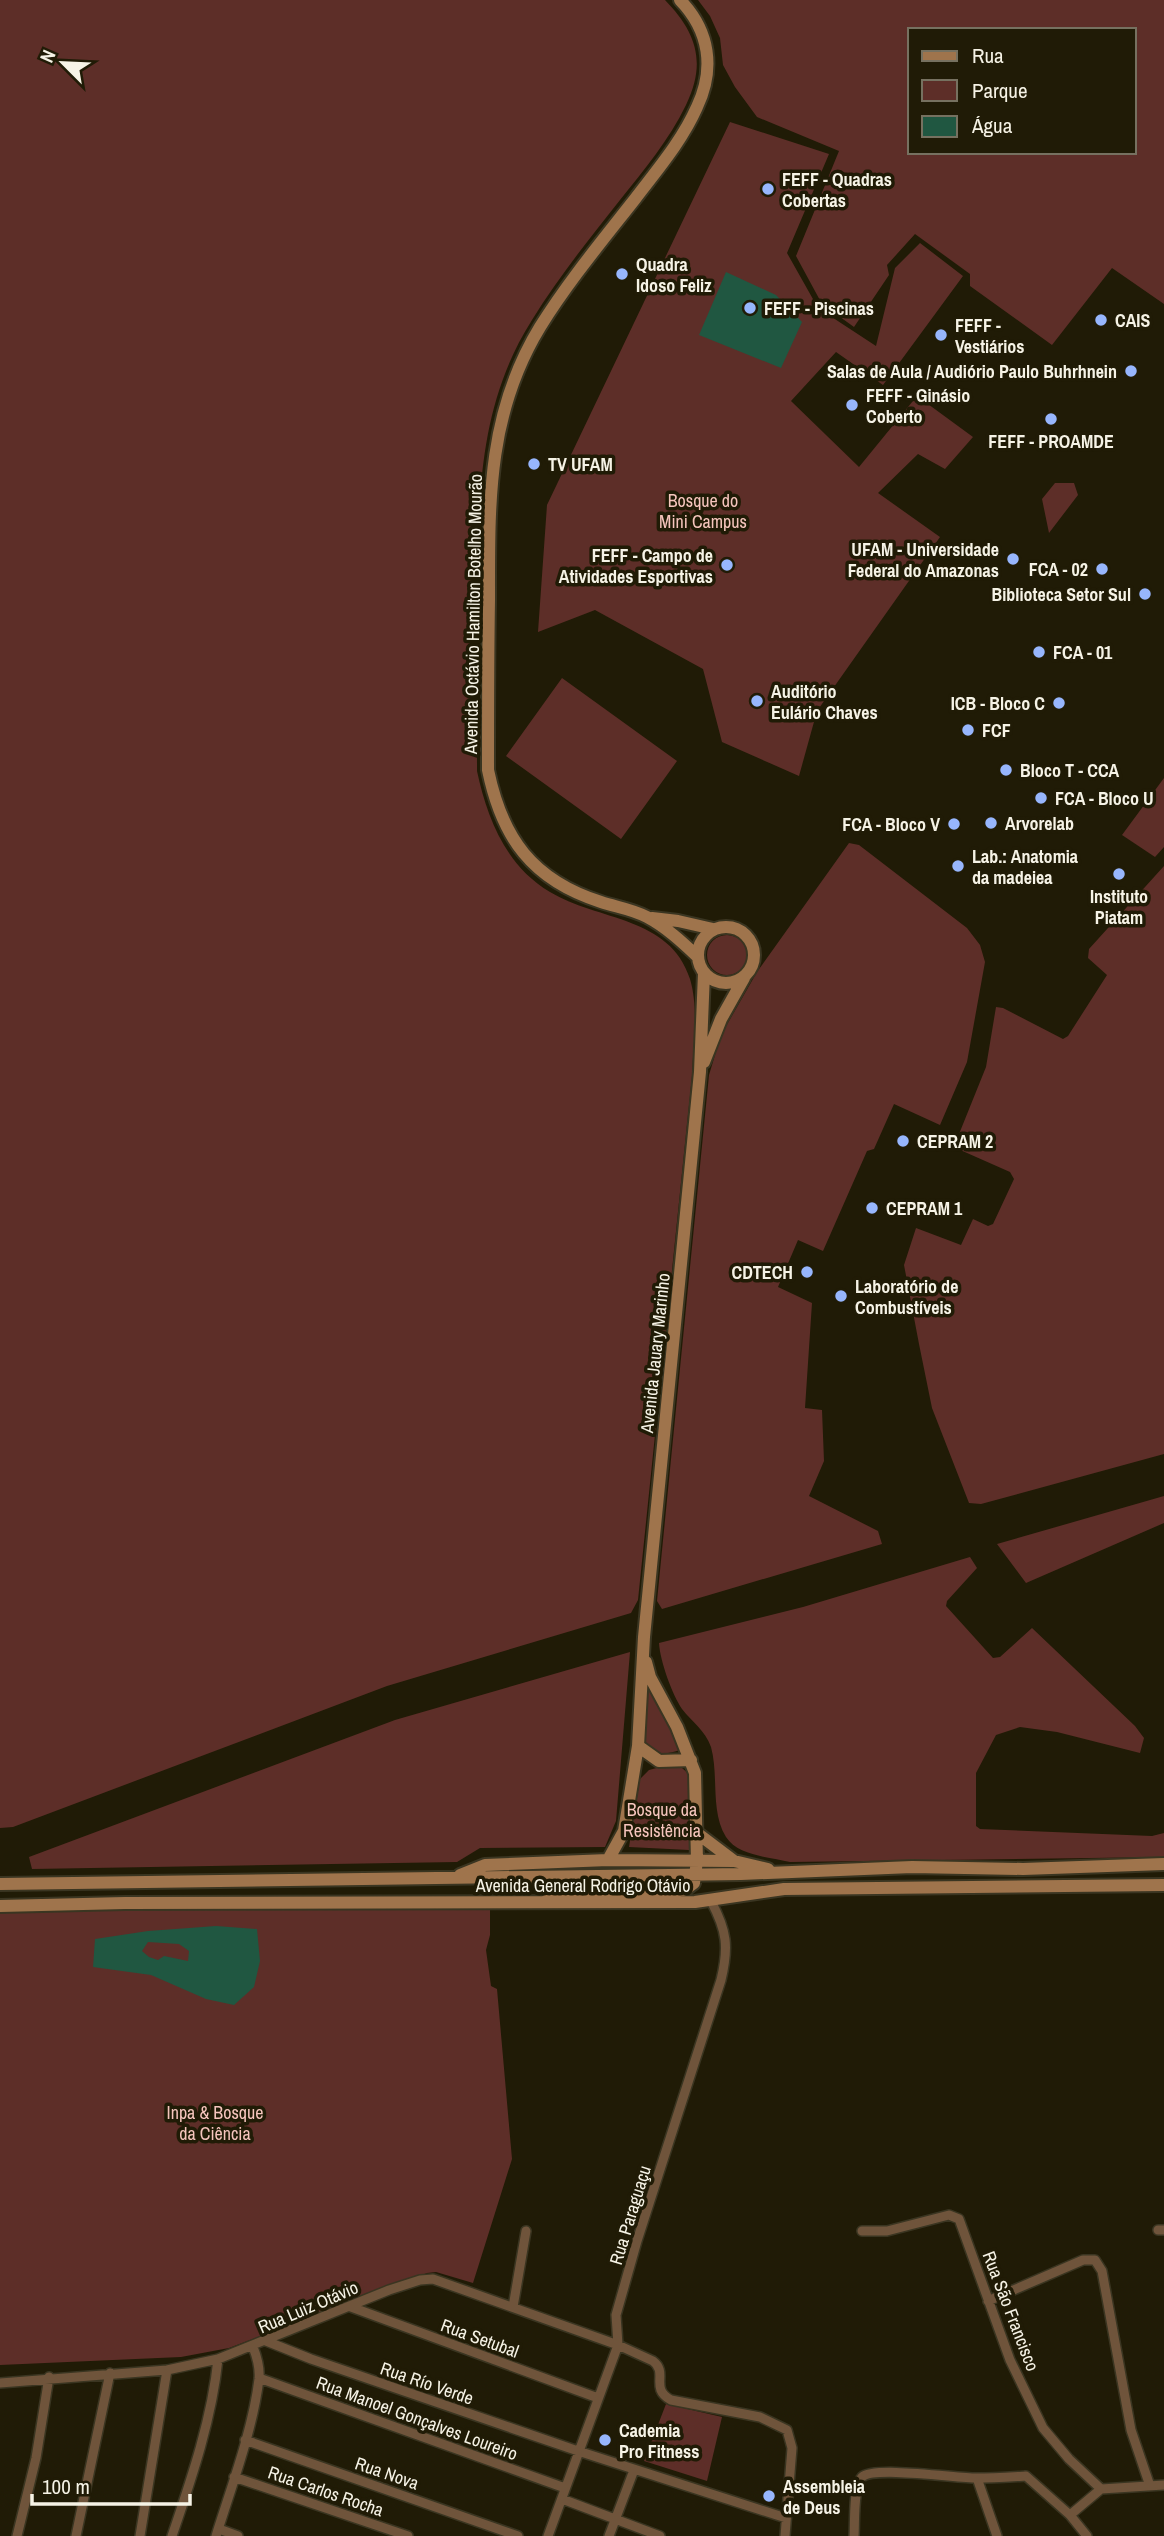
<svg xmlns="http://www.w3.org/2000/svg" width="1164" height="2536" font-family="'Archivo Narrow',sans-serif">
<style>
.green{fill:#5d2e28;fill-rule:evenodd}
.water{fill:#205741;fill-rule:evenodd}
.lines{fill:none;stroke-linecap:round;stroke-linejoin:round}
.street-casing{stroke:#3a3521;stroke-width:12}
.secondary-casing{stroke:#3a3521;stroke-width:16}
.street{stroke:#6f543b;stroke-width:9}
.secondary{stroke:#9f744c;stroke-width:12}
.poi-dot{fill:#97b6fd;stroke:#201b06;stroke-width:2.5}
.labels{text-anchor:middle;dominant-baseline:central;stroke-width:7;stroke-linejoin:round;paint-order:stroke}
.poi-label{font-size:18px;font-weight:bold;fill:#f6f3e6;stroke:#201b06;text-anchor:start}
.park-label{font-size:18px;fill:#f6c5bd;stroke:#201b06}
.street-label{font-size:18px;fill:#f6f3e6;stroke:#201b06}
</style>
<rect width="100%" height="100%" fill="#201b06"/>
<path class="green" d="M0,0H665C696,32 707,62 686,105C669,140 644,170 620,200C589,239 558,278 532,320C478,405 478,498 478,596C477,654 477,713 477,771C487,818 506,866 550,892C598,921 670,916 690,979C699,1009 693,1045 692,1076L638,1600L631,1613L387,1686L13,1827L0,1828Z
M698,0H1164V304L1112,268L1052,345L970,286V274L915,234L887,265L889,275L854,327L822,304L796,256L839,151L757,117L735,87L723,65L720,38L710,16ZM910,30H1134V152H910Z
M730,122L829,154L787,253L818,308L876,346L895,268L920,243L963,276L883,385L836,352L791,401L859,467L917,396L973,437L945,469L918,454L878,493L940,537L817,711L799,776L722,742L703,669L595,610L538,632L547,505Z
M1055,483H1074L1078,495L1049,533L1042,499Z
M562,678L677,761L621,839L506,756Z
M1164,778V847L1155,857L1122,835Z
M849,843L859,845L967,928L980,945L985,962L967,1062L940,1125L894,1104L874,1149L867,1151L823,1251L798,1240L778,1287L812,1303L805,1408L822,1410L824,1461L809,1496L878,1531L882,1544L662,1609L657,1601L709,1075L721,1035L757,972Z
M1164,866V1454L981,1504L969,1503L932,1408L919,1344L904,1265L916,1228L961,1245L973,1219L988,1226L993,1224L1014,1179L1010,1172L958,1149L955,1144L986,1067L996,1007L1003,1008L1063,1039L1068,1036L1107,975L1088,958L1089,949Z
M707 955a20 20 0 1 1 40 0a20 20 0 1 1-40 0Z
M1164,1496V1523L1026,1583L997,1544Z
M970,1557L977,1568L947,1601L946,1606L993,1658L1000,1657L1032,1628L1135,1726L1144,1738L1140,1753L1057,1732L1020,1727L996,1735L976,1773V1826L980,1829L1152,1836L1164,1833V1857L790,1862C770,1857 738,1856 726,1837C710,1811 719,1776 711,1747C705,1730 692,1722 682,1709C672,1694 660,1661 659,1643L803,1607Z
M630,1652L616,1821L605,1847L480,1848L457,1862L32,1869L29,1857L395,1720Z
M650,1683L680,1743V1750C664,1756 651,1754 640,1740L646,1684Z
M668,1765L682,1768L691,1776L689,1850L629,1847L640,1779L649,1770Z
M403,1906L490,1909V1935L486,1950L491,1986L497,1989L512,2159L473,2283L436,2272L427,2273L229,2348L181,2357L0,2365V1913L177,1909L337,1910Z
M666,2404L722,2417L707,2481L644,2461Z"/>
<path class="water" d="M726,272L776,295L802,322L781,368L699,335Z
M216,1926L257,1929L260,1961L254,1987L234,2005L206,1999L151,1975L93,1967L95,1939L148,1931ZM148,1942L179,1944L189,1951L188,1961L164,1956L158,1960L149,1957L142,1951Z"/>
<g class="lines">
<g class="street-casing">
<path id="street" d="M1158,2230H1164
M862,2231H887L949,2215L959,2219L1010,2360L1043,2428L1069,2459L1101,2489
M988,2301L1083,2260H1095L1102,2271L1131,2430L1150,2486
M351,2307L598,2398
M513,2307L526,2231
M266,2341L311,2359L578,2451L786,2518
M259,2378L565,2488
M0,2383L167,2370L218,2359L389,2290L420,2280L433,2279L618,2345L653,2361C669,2373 649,2388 671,2400L760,2417L787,2430L792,2448L785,2536
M245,2440L518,2536
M234,2477L408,2536
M977,2478L997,2536
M562,2499L660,2536
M1070,2515L1101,2489L1164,2485
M219,2529L238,2536
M17,2536L36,2458L49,2377
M76,2536L110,2373
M140,2536L167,2370
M172,2536C191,2480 212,2419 218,2359
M216,2536C231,2488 253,2429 259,2379C260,2368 257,2357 253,2347
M548,2536L618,2345L616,2315L637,2241L721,1980C729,1947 727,1931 711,1901
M609,2536L634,2470
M854,2536C855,2523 853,2486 862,2477C874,2466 956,2478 976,2478C993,2478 1009,2477 1026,2476L1070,2515L1087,2536"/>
</g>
<g class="secondary-casing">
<path id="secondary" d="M680,0C710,31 715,69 697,107C682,141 657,170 635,199C602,241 568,282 540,327C487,414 489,502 489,600C488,656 488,713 488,770C502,838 532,880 601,902C616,907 632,909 647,917C666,927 682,942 698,957
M652,918L678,921L713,929
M698 955a28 28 0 1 1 56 0a28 28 0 1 1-56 0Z
M704,1062L721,1019L744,978
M638,1746L659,1761L691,1760
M697,1833L734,1861
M608,1860L624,1831L638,1746L644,1637L700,1072L704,973
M460,1875L485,1865L608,1860L734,1861L768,1869
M0,1884L741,1874L912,1867L1023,1869L1164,1864
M544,1902L563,1892L573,1890L675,1891L686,1889L694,1883L697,1861L695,1773L677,1727L650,1677L646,1662
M0,1906L125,1903L695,1902L784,1889L1164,1885"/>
</g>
<use href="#street" class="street"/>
<use href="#secondary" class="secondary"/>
</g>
<g class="poi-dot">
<circle cx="768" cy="189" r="7"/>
<circle cx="622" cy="274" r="7"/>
<circle cx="750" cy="308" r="7"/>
<circle cx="1101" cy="320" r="7"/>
<circle cx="941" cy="335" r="7"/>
<circle cx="1131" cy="371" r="7"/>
<circle cx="852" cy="405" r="7"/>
<circle cx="1051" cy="419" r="7"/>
<circle cx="534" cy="464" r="7"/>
<circle cx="1013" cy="559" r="7"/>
<circle cx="727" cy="565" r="7"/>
<circle cx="1102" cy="569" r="7"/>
<circle cx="1145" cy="594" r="7"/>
<circle cx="1039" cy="652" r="7"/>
<circle cx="757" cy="701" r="7"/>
<circle cx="1059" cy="703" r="7"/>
<circle cx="968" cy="730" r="7"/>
<circle cx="1006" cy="770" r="7"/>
<circle cx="1041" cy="798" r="7"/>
<circle cx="991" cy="823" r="7"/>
<circle cx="954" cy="824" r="7"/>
<circle cx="958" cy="866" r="7"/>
<circle cx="1119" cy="874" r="7"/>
<circle cx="903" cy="1141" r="7"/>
<circle cx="872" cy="1208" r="7"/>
<circle cx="807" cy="1272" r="7"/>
<circle cx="841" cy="1296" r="7"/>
<circle cx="605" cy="2440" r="7"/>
<circle cx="769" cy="2496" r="7"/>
</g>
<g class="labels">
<g class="poi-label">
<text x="782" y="179">FEFF - Quadras<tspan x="782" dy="21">Cobertas</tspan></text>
<text x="636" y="264">Quadra<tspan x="636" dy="21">Idoso Feliz</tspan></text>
<text x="764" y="308">FEFF - Piscinas</text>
<text x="1115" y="320">CAIS</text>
<text x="955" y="325">FEFF -<tspan x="955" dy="21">Vestiários</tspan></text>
<text x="1117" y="371" text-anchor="end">Salas de Aula / Audiório Paulo Buhrhnein</text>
<text x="866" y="395">FEFF - Ginásio<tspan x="866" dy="21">Coberto</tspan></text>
<text x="1051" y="441" text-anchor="middle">FEFF - PROAMDE</text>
<text x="548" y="464">TV UFAM</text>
<text x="999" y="549" text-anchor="end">UFAM - Universidade<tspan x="999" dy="21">Federal do Amazonas</tspan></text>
<text x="713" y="555" text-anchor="end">FEFF - Campo de<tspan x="713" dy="21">Atividades Esportivas</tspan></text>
<text x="1088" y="569" text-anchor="end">FCA - 02</text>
<text x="1131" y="594" text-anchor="end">Biblioteca Setor Sul</text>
<text x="1053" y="652">FCA - 01</text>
<text x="771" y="691">Auditório<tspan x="771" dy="21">Eulário Chaves</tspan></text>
<text x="1045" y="703" text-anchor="end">ICB - Bloco C</text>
<text x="982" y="730">FCF</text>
<text x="1020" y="770">Bloco T - CCA</text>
<text x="1055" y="798">FCA - Bloco U</text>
<text x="1005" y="823">Arvorelab</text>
<text x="940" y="824" text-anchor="end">FCA - Bloco V</text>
<text x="972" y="856">Lab.: Anatomia<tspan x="972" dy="21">da madeiea</tspan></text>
<text x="1119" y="896" text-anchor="middle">Instituto<tspan x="1119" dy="21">Piatam</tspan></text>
<text x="917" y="1141">CEPRAM 2</text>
<text x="886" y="1208">CEPRAM 1</text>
<text x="793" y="1272" text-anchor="end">CDTECH</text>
<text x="855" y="1286">Laboratório de<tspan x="855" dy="21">Combustíveis</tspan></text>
<text x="619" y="2430">Cademia<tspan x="619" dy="21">Pro Fitness</tspan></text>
<text x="783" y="2486">Assembleia<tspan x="783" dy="21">de Deus</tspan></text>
</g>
<g class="park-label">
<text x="703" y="500">Bosque do<tspan x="703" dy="21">Mini Campus</tspan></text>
<text x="662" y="1809">Bosque da<tspan x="662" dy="21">Resistência</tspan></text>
<text x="215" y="2112">Inpa &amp; Bosque<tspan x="215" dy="21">da Ciência</tspan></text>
</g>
<g class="street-label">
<text transform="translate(473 614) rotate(-89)">Avenida Octávio Hamilton Botelho Mourão</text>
<text transform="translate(655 1353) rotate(-84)">Avenida Jauary Marinho</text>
<text x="583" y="1885">Avenida General Rodrigo Otávio</text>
<text transform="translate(630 2215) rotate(-73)">Rua Paraguaçu</text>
<text transform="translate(308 2307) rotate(-23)">Rua Luiz Otávio</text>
<text transform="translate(1011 2311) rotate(69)">Rua São Francisco</text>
<text transform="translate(480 2338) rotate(20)">Rua Setubal</text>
<text transform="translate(427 2383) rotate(19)">Rua Río Verde</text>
<text transform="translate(417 2418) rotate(20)">Rua Manoel Gonçalves Loureiro</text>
<text transform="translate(387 2473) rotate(19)">Rua Nova</text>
<text transform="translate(326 2491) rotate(19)">Rua Carlos Rocha</text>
</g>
</g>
<rect x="908" y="28" width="228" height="126" fill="#201b06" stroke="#767160" stroke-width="2"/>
<rect x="922" y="51" width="35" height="10" fill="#9f744c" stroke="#767160" stroke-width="2"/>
<text x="972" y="63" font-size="21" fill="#f6f3e6">Rua</text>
<rect x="922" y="80" width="35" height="21" fill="#5d2e28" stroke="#767160" stroke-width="2"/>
<text x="972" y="98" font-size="21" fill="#f6f3e6">Parque</text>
<rect x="922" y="116" width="35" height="21" fill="#205741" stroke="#767160" stroke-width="2"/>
<text x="972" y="133" font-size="21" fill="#f6f3e6">Água</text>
<g transform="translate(63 63) rotate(294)" stroke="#201b06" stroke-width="5" paint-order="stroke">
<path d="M0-5L12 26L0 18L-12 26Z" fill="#f6f3e6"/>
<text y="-10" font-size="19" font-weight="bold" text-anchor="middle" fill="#f6f3e6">N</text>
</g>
<path d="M32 2494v10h158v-10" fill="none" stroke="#f6f3e6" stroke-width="3.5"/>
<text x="42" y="2494" font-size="21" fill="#f6f3e6" stroke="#201b06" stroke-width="5" paint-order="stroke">100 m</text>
</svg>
